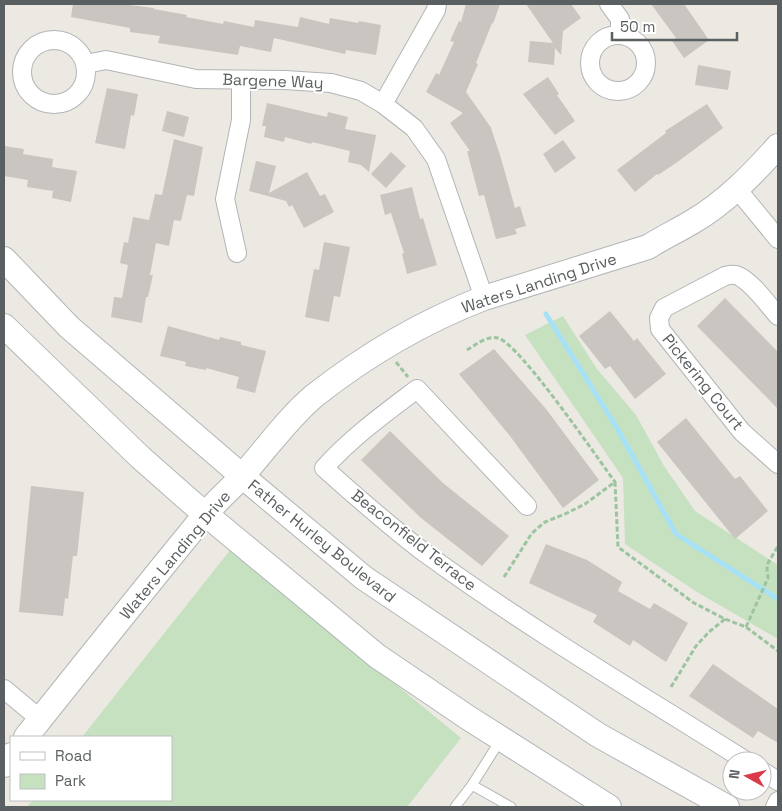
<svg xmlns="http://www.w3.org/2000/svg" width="782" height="811" font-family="'Space Grotesk',sans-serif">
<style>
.green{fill:#c6e1c0}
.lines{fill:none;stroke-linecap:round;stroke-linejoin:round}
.stream{stroke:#a7e1f7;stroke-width:5}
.building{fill:#c9c5c0}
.lane-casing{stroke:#b2b5b8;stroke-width:11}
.street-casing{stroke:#b2b5b8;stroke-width:20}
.secondary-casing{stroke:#b1b6b8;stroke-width:26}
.path{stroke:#9cc4a0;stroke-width:3;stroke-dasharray:5 2.5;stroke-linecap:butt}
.lane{stroke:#fff;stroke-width:9}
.street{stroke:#fff;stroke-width:18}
.secondary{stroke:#fff;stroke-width:24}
.labels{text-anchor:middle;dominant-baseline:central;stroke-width:4;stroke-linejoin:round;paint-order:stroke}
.street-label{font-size:16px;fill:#5a5f61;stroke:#fff}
</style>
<rect width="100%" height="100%" fill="#ece8e2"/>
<path class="green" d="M563,316L597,369L636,415L664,466L695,511L778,565V639L697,592L625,544L623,478L525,335Z
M231,549L461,738L407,807H27L33,800H171V737H82Z"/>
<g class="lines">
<path class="stream" d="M546,314L617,428L676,534L778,599"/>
</g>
<path class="building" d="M73,4H121L154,8V9L187,15L186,17L223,24L224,21L254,27L255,20L298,27L300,17L329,24L330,18L358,23L359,21L381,25L376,55L346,50L345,54L274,38L271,52L240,46L238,55L158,43L160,36L130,32V28L71,17Z
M466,4H500L493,24L492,23L476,63L478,64L466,92L492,129L491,128L500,155L515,208L520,206L526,226L515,229L517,234L496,239L484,195L479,196L467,151H470L450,123L463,113L426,92L436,73L439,75L454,42L450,41L459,21L461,22Z
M526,4H571L581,18L563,31L561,55L555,48L554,65L528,62L530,41L553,43Z
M651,4H684L709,40L684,58L672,41L676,38Z
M698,65L731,71L728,90L695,85Z
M548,77L559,94L557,95L575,121L555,135L523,94Z
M107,88L138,94L134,116L131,115L125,149L95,143Z
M267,103L327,117L328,112L348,117L345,129L376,135L369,172L361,165L348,162L350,151L312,142L311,144L285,137L284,142L264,137L266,126H262Z
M707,104L723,128L676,163L658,175L657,174L635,192L617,170L666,133L665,131Z
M167,111L189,117L184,137L162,131Z
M174,139L203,147L194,196L187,195L181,221L174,220L169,246L156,243L150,275H153L148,297H146L142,323L111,317L114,297L122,298L128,265L120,263L124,242L128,243L133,217L149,220L155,194L162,195Z
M563,140L576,158L555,173L543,154Z
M4,146L24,149L23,154L53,159L52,167L77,171L71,202L52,198L53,191L27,187L28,180L4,176Z
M391,152L406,166L386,188L371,174Z
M256,161L276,166L269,193L307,172L320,196L325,194L334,212L304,228L292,205L289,207L286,201L249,191Z
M412,187L420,219L423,218L437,265L407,274L402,254L404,253L391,213L385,215L380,195Z
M324,242L350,247L340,297L334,296L329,322L305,317L314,269L319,270Z
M725,298L778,352V409L697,326Z
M610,311L634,341L637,338L666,374L635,399L610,366L605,369L579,336Z
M168,326L219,340L220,337L241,342V345L266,351L255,393L236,388L239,377L206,368V370L185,366L186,362L160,356Z
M494,349L546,409L599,480L563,508L510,436L459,374Z
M686,418L735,479L740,476L768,511L735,539L657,442Z
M390,431L443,483L509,536L482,566L421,518L361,460Z
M31,486L84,492L77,556H73L68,599L65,598L63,616L19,612Z
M546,544L587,560L622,582L618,591L650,609L654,603L688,623L666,662L633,640L630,646L593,622L597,615L529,583Z
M713,664L778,709V743L758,731L753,738L689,696Z"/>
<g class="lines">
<g class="lane-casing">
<path id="lane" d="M472,785L511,807
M455,807L472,785L501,739"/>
</g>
<g class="street-casing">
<path id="street" d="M609,4L620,19V35
M590 63a28 28 0 1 1 56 0a28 28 0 1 1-56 0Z
M22 72a32 32 0 1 1 64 0a32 32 0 1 1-64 0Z
M86,64L106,60L196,79L285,80L331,83L361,91L383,104L414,128L436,159L484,298
M383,104L436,10L437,4
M737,189L778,239
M237,253L225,199L241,120V81
M778,316C768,305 751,280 736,275C732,274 729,275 725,276L664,308L659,318L660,329L742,432L778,464
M527,506L417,389C384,414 352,437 324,468C357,497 390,527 425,553C528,628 638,693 746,761
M4,689L40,719
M762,771L778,781
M775,807L778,801"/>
</g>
<g class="secondary-casing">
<path id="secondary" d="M4,259L69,327L242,476L364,578L598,735L727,807
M4,326L140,457L191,502L377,656L467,717L609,807
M26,737C85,663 144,589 204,516C216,501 231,489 243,475C266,449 287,419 314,396C366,355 422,322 484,298L648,247C662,238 677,231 692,222C725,203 753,174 778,146
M4,765L11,755"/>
</g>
<path class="path" d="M467,350C475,345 488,335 498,338C519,343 598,459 615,482
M396,362L408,377
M504,577L532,533L545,522L565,514L585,504L615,482L618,547L694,603L725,619L746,627L778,651
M746,627L768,578L767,569L768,563L778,546
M671,687L696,646L709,632L725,619"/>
<use href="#lane" class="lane"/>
<use href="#street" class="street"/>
<use href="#secondary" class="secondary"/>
</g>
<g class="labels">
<g class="street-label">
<text transform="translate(273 81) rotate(2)">Bargene Way</text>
<text transform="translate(539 283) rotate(-18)">Waters Landing Drive</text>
<text transform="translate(703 382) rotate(51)">Pickering Court</text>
<text transform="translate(414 540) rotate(38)">Beaconfield Terrace</text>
<text transform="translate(322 541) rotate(39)">Father Hurley Boulevard</text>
<text transform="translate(175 555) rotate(-50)">Waters Landing Drive</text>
</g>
</g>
<rect width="782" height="811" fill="none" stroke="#5a5f61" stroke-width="10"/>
<rect x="10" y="736" width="162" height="65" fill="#ffffff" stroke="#bdbfc0"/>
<rect x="20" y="752" width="25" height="8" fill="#ffffff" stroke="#bdbfc0"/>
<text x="55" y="761" font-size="15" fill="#5a5f61">Road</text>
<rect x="20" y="774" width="25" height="15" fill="#c6e1c0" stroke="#bdbfc0"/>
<text x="55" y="786" font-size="15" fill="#5a5f61">Park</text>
<g transform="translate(747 776) rotate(278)"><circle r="24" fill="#ffffff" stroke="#bdbfc0"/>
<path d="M0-4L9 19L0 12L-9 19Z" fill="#d93b49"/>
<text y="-8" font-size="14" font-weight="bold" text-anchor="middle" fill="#5a5f61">N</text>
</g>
<path d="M612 32v8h125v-8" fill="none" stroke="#5a5f61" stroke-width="2.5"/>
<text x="620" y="32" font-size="15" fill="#5a5f61" stroke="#ffffff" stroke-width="4" paint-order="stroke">50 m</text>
</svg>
